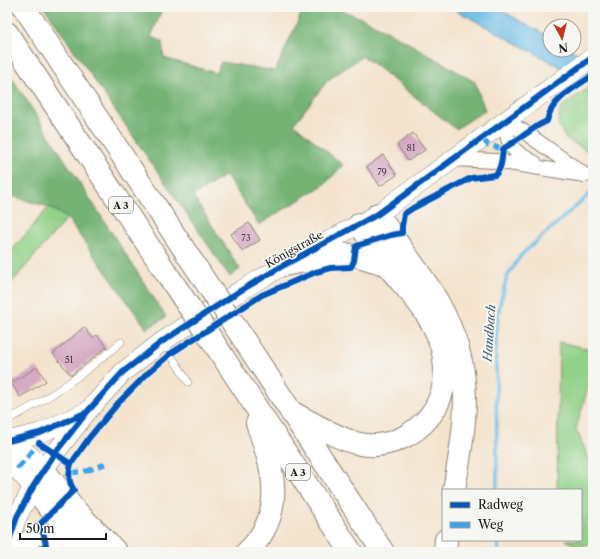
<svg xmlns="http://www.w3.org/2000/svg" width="600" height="559" font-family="'Libre Caslon Text',serif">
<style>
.green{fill:#92d188;stroke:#577652}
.forest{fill:#75b374;stroke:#486848}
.water{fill:#6cbde7;stroke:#446c82}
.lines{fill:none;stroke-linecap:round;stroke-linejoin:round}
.stream{stroke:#6cbde7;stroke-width:3.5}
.building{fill:#d6aac5}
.lane-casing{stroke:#888074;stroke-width:8}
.street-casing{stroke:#888074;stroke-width:16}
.secondary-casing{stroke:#888074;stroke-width:20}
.highway-casing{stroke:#888074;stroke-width:24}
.lane{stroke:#fff;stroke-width:7}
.street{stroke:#fff;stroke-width:14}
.secondary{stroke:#fff;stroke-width:19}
.highway{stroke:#fff;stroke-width:22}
.highway-bridge-casing{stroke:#888074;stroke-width:24;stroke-linecap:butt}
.highway-bridge{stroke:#fff;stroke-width:22}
.quiet{stroke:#3da2ea;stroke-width:5;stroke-dasharray:10 5;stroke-linecap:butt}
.cycleway-casing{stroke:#f6f6f2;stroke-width:8}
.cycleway{stroke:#0057b8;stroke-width:6}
.labels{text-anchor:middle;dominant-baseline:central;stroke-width:4;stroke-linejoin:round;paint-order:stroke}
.number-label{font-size:9px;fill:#4a4046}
.shield{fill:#f6f6f2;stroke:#5d5d5c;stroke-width:1}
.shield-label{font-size:10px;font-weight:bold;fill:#1c1c1c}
.street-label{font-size:11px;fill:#1c1c1c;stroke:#f6f6f2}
.water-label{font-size:12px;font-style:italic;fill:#3c5c6d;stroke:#f6f6f2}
</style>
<rect width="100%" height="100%" fill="#f6f6f2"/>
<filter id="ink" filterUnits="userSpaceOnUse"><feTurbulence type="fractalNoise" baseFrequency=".025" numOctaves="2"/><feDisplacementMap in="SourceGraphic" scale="8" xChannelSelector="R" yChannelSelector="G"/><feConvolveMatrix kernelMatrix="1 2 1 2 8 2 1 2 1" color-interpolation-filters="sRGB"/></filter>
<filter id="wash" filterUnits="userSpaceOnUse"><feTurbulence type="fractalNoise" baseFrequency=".012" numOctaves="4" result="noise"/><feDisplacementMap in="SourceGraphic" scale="16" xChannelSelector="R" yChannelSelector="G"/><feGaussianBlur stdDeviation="0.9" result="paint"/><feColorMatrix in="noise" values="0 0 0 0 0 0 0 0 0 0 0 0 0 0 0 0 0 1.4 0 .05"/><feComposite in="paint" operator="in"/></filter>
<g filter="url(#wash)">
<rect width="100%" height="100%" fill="#f4e3cd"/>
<path class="green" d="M593,85V154L565,138L558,123L561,107Z
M49,207L67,218L7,288V256Z
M559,342L593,350V370L576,429L593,468V544L575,546L566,540H581V490H557Z"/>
<path class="forest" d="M44,7H163L151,37L162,41L164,58L216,73L221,62L275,71L303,10L292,7H333L364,19L414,46L475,82L485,110L456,129L363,56L328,80L294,124L343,165L325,184L259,225L226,175L193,196L240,269L230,277Z
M7,70L166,317L147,329L67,218L49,207L7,195Z"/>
<path class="water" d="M450,7H495L550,37V50H572L593,62V85Z"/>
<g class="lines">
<path class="stream" d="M497,490L496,337L499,308L507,277L521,255L593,191
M498,540V552"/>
</g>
<g id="blocks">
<path class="building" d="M413,133L425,150L408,161L397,145Z
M383,155L397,175L380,186L367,167Z
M249,223L260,240L242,251L231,234Z
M84,327L93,338L97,335L107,347L71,375L53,354Z
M37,367L46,381L20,397L11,383Z"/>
</g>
</g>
<g filter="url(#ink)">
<use href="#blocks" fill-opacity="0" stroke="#888074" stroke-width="1"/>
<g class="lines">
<g class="lane-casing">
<path id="lane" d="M163,342L188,382
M7,420C48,400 86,372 121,342"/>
</g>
<g class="street-casing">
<path id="street" d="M505,121L526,133L582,173
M505,121C507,147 512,151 535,163
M453,159L495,161L585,175"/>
</g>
<g class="secondary-casing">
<path id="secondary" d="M7,441C23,448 33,458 44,470
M8,441L40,433L84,413
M7,462L17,469L33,487
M7,546L17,517L33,487L55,453L87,412L123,372L163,341L240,291L284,265L378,214L593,57"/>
</g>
<g class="highway-casing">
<path id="highway" d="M24,7L211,290
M7,33L187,304
M378,214C394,240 413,263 430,289C476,361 468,410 454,490
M284,265L338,254L355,255L388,265
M229,317L383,552
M206,331L351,552
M291,412C311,422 339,440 360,444C375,447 390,444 404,437C442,417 453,378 439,339C428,309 406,289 387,265C377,252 368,238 360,224
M44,470L73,508L116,552
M33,487L52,511L93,552
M14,552C21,550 24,545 30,541C47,532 65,535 83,542
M247,552C254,546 259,539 264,530C283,495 269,458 257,423
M445,552L446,540"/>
</g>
<use href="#lane" class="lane"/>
<use href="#street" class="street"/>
<use href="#secondary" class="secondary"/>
<use href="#highway" class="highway"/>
<g class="highway-bridge-casing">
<path id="highway-bridge" d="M211,290L229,317
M187,304L206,331"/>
</g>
<use href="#highway-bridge" class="highway-bridge"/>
<path class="quiet" d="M482,138L488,145L503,149
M17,469L39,443L38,440
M69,473L87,471L105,464"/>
<g class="cycleway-casing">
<path id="cycleway" d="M8,441L40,433L85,413
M71,464L89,438L119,402L148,373L170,354L262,295L316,272L331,268L351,267L354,261L356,246L391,235L402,233V226L404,214L413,208L471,178L495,175C502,169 502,157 503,149L539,125L547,121C551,99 576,87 593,75
M7,546L17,517L33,487L55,453L87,412L123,372L163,341L240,291L284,265L378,214L593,57
M34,552L46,545L41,523L74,490C68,482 68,474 71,464L39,443"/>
</g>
<use href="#cycleway" class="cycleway"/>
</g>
</g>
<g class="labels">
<g class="number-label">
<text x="411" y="147">81</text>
<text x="382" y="171">79</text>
<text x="246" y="237">73</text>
<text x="69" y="359">51</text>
</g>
<g class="shield">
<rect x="109" y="197" width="24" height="16" rx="3"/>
<rect x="286" y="464" width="24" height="16" rx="3"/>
</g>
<g class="shield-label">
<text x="121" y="205">A 3</text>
<text x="298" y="472">A 3</text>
</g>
<g class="street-label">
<text transform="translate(294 249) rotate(-29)">Königstraße</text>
</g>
<g class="water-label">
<text transform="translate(489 333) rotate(-86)">Handbach</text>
</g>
</g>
<rect width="600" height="559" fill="none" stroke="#f6f6f2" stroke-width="24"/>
<rect x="442" y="489" width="140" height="52" fill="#f6f6f2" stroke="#9f9f9c"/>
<rect x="450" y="502" width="20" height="6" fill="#0057b8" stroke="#9f9f9c"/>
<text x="478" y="509" font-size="12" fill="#1c1c1c">Radweg</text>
<rect x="450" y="522" width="20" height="6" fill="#3da2ea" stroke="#9f9f9c"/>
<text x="478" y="529" font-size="12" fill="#1c1c1c">Weg</text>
<g transform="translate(562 38) rotate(173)"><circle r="19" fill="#f6f6f2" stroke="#9f9f9c"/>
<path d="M0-3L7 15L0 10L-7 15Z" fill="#c8321e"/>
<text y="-6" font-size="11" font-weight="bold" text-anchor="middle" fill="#1c1c1c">N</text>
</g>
<path d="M20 533v6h86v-6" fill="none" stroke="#1c1c1c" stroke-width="2"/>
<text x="26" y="533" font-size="12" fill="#1c1c1c" stroke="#f6f6f2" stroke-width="3" paint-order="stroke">50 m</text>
</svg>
